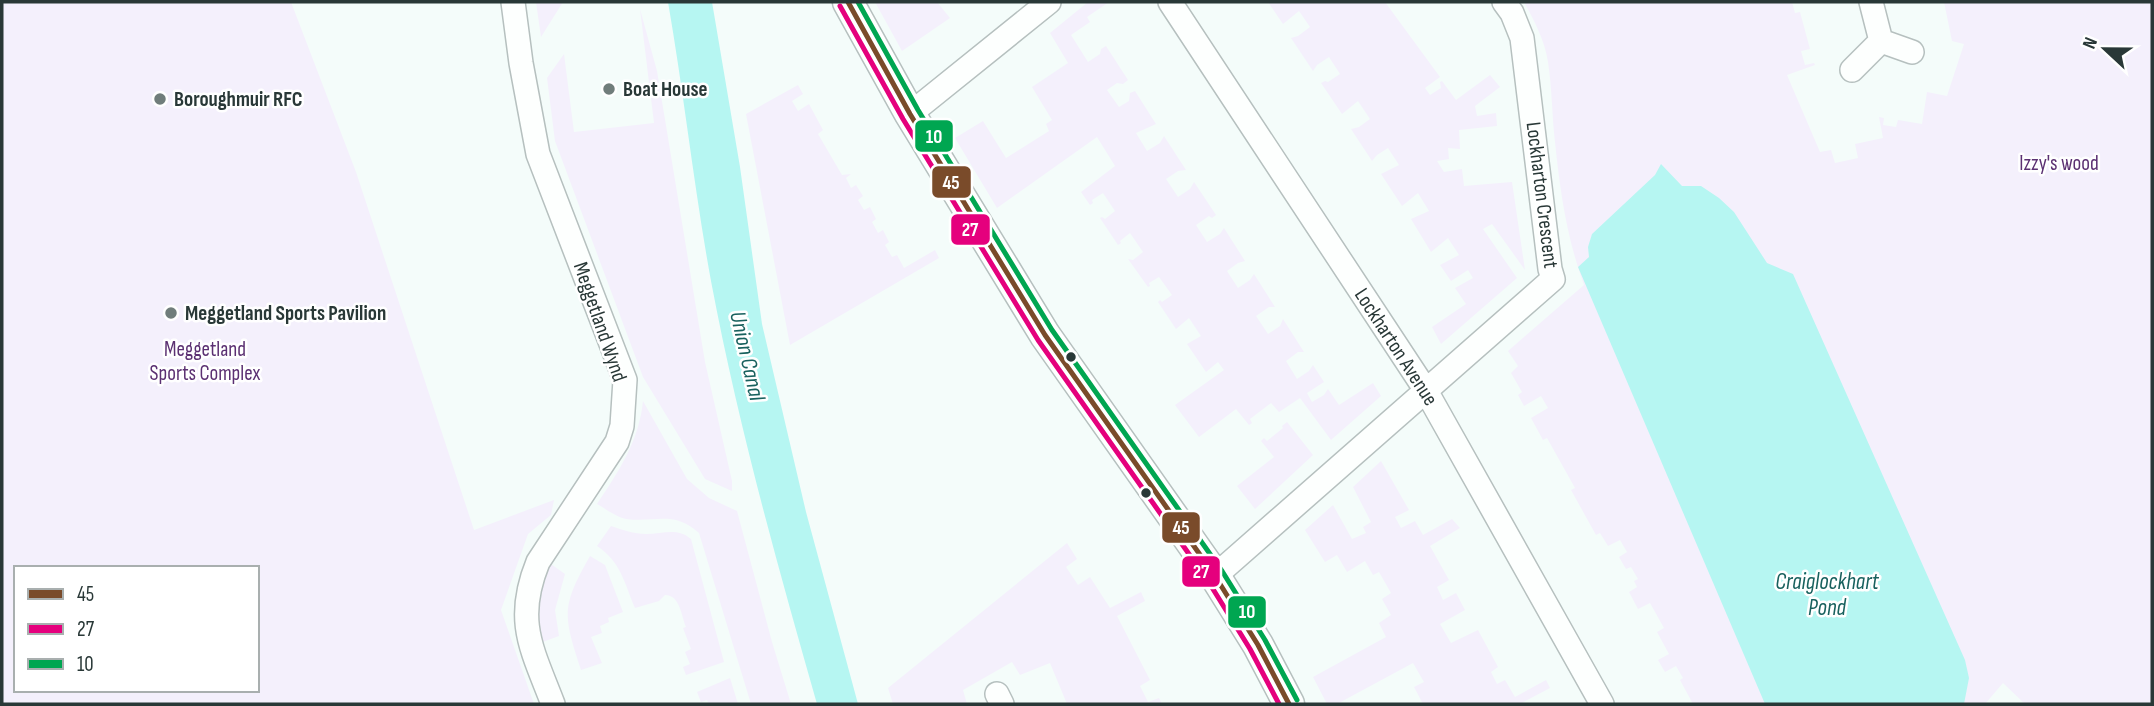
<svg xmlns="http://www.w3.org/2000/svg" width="2154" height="706" font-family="'Sofia Sans Condensed',sans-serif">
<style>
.green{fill:#f4f0fc;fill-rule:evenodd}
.water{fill:#b6f6f2}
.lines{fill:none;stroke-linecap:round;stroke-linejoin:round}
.minor-casing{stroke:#b6c0bf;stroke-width:26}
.tertiary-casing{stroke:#b6c0bf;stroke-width:33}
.minor{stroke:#fdfffe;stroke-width:23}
.tertiary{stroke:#fdfffe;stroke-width:30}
.bus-1-casing{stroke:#fff;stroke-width:10}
.bus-2-casing{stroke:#fff;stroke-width:10}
.bus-3-casing{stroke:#fff;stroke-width:10}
.bus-1{stroke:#7a4b2a;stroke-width:5}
.bus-2{stroke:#e5007d;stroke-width:5}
.bus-3{stroke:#00a651;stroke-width:5}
.poi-dot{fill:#707d7b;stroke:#fff;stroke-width:2.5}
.bus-dot{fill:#293837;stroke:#fff;stroke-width:2.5}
.labels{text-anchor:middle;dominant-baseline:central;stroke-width:5;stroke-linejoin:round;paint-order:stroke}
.poi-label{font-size:21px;font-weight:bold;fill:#293837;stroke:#fff;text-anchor:start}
.park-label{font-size:21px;fill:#5b3072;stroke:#fff}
.street-label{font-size:21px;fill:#293837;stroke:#fff}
.water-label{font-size:23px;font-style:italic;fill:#18615e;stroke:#fff}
.line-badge{stroke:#fff;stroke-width:2.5}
.badge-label{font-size:19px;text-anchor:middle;font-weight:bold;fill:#fff}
</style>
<rect width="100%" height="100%" fill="#f4fcfa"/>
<path class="green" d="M2,2H291L356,172L474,530L554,500L551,515L528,534L501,610L534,704H2ZM16,568H257V690H16Z
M536,2H563L541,37Z
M875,2H937L950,18L902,51Z
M1088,2H1109L1087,17L1090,22L1071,35L1088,62L1100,54L1101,49L1106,46L1128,80L1123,84L1117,83L1107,90L1119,107L1129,101L1130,93L1135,91L1156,124L1136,133L1147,151L1160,143L1164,136L1186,170L1178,171L1166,179L1178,197L1190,189L1194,182L1216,215L1212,218L1209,216L1196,225L1207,242L1220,234L1224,228L1245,261L1238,263L1227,271L1238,288L1250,280L1254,274L1275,307H1269L1256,316L1268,334L1280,326L1283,319L1304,352H1298L1286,361L1297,379L1309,371L1313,365L1324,382L1307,393L1312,402L1324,395L1328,389L1339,405L1373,383L1381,396L1331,440L1300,398L1279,412L1271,403L1250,419L1252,423L1249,425L1236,409L1199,437L1175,405L1224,370L1218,362L1206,372L1187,344L1201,336L1189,318L1176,329L1158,302L1160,300L1162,302L1172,295L1159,277L1149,283L1150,286L1148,287L1128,259L1133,260L1143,252L1130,233L1120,241L1121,243L1118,245L1100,218L1102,217L1105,219L1115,211L1103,193L1092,200L1093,203L1090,205L1081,192L1115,166L1097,137L997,208L955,138L983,121L1006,158L1049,131L1046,124L1052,120L1032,87L1068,63L1050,33Z
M1268,2H1385L1440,77L1425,88L1430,95L1441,88L1440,82L1442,81L1456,100L1490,75L1500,87L1475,106L1477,116L1496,113L1497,126L1459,130L1460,149L1448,148L1449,159L1437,161L1444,172L1462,169L1464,186L1512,182L1525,270L1492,224L1483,229L1517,278L1441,344L1432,327L1466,304L1455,288L1473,278L1468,270L1451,281L1440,265L1459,255L1448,238L1431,252L1411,219L1429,211L1418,193L1402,206L1381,174L1399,165L1388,148L1377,155L1372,161L1351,129L1359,127L1370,119L1358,101L1342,114L1321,83L1325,81L1328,82L1340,74L1329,57L1317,65L1313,71L1291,38L1298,36L1310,27L1299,11L1283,24Z
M1524,2H1792L1795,13L1800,12L1810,49L1801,51L1805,65L1814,63L1815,65L1787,75L1820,152L1831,150L1835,163L1858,158L1855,144L1883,138L1879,117L1884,118L1883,125L1896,127L1898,120L1922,124L1927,92L1947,96L1964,44L1952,41L1944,2H2152V704H2025L2003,683L1985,704H1693L1680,680L1683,678L1676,666L1665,672L1658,660L1669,654L1657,632L1664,628L1650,603L1638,609L1629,592L1637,587L1634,581L1638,579L1631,567L1626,569L1619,557L1627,552L1620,540L1608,546L1600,533L1596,535L1571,490L1575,488L1547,438L1543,440L1531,418L1548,408L1541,396L1524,406L1518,395L1522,392L1511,373L1518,366L1508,351L1584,285C1567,239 1560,191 1555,142C1552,116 1552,88 1548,62C1545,41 1534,20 1524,2Z
M640,9L657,71L705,362L732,481V491L705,479L643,377L555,141L547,78L564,54L574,132L654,123Z
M798,85L803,94L792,101L798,111L809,104L823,130L818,134L842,175L851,174L846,178L851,188L856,185L863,196L858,200L864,210L870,207L876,219L872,222L878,233L883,230L889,242L885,245L892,257L897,255L904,268L935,250L939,258L790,345L746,114Z
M643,401L687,479L709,498L737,511L772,642L791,704H751L699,533C673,510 656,523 626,519C616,517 606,509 597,504C619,471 639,441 643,401Z
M1287,422L1313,455L1255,509L1237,486L1274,457L1261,441L1264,438L1267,441L1283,428L1282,426Z
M1381,461L1409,510L1395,517L1401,528L1415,521L1423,535L1452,519L1460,528L1430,546L1449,580L1437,587L1443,600L1456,593L1465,610L1440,624L1451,643L1478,630L1498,667L1491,672L1497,684L1505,680L1515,697L1546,680L1550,688L1520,704H1423L1414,687L1424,682L1413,663L1337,704H1327L1313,677L1386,637L1379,623L1391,615L1382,599L1391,593L1379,572L1373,575L1365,561L1347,572L1337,555L1325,562L1305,530L1333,505L1352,539L1366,533L1363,527L1371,522L1353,487Z
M611,526C623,530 634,534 646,534C663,534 677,527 691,539L724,662L686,675L683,667L690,664L685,652L691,649L683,628L686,627C681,615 680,595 665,595L659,601L635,608C624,582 621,562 597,546Z
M1067,543L1077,559L1066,567L1078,585L1090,577L1110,608L1141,592L1145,601L1117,616L1150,680L1140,686L1148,702L1159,698L1162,704H1067L1050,663L1020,675L1012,662L963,690L967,704H893L888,688Z
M590,556L605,565L623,612L608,618L609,622L600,626L602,633L591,637L602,663L581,670C563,615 561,607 590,556Z
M548,562L565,574L555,610L559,636L540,643L535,609Z
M730,678L738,704H709L707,700L701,702L697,692Z"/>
<path class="water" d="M668,2H712L740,167L762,324L806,512L858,704H817C777,564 738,424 711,281C694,188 684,94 668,2Z
M1661,164L1682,186H1701L1719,198L1734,212L1767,263L1793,274L1965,660L1969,678L1964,704H1765L1578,267L1589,257L1588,247L1592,234L1655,175Z"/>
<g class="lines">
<g class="minor-casing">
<path id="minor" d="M513,2L521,63L538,154L625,380L622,426L617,442L538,562C514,621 532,649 553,704
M1170,2L1425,389L1602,704
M1881,41L1912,52
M1852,70L1881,41L1871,2
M910,114L1049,2
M1215,576L1553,279L1550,269L1522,38L1512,13L1504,2
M997,694L1002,704"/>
</g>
<g class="tertiary-casing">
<path id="tertiary" d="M848,2L910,114L1045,335L1215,576L1258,645L1289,704"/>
</g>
<use href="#minor" class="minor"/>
<use href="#tertiary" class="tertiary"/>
<g class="bus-1-casing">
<path id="bus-1" d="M848,2L910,114L1045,335L1215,576L1258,645L1289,704"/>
</g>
<g class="bus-2-casing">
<path id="bus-2" d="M840,6L903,119L1038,340L1208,581L1250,649L1279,704"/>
</g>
<g class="bus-3-casing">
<path id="bus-3" d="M858,2L918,110L1052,330L1222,571L1265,640L1297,700"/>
</g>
<use href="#bus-1" class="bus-1"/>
<use href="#bus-2" class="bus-2"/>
<use href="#bus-3" class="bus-3"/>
</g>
<g class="poi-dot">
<circle cx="609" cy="89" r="7"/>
<circle cx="160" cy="99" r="7"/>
<circle cx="171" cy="313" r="7"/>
</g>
<g class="bus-dot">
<circle cx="1071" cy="357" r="6"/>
<circle cx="1146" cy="493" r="6"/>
</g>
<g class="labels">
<g class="poi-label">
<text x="623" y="89">Boat House</text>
<text x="174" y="99">Boroughmuir RFC</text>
<text x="185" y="313">Meggetland Sports Pavilion</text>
</g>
<g class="park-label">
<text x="2059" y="163">Izzy's wood</text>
<text x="205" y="349">Meggetland<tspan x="205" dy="24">Sports Complex</tspan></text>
</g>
<g class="street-label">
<text transform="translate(1542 195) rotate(83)">Lockharton Crescent</text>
<text transform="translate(600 322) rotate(71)">Meggetland Wynd</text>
<text transform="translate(1396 347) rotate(57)">Lockharton Avenue</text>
</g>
<g class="water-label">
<text transform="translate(747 356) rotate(77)">Union Canal</text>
<text x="1827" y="582">Craiglockhart<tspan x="1827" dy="26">Pond</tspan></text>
</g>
</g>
<g class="line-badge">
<rect x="914" y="119" width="40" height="34" rx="7" fill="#00a651"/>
<rect x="931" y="165" width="41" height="34" rx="7" fill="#7a4b2a"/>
<rect x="950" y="213" width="41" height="33" rx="7" fill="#e5007d"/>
<rect x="1161" y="511" width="40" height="33" rx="7" fill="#7a4b2a"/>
<rect x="1181" y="555" width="40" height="33" rx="7" fill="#e5007d"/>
<rect x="1227" y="595" width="40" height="34" rx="7" fill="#00a651"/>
</g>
<g class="badge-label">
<text x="934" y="143">10</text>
<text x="951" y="189">45</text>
<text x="970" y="236">27</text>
<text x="1181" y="534">45</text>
<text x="1201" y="578">27</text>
<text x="1247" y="618">10</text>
</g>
<rect width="2154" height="706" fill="none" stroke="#293837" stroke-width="7"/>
<rect x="14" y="566" width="245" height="126" fill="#ffffff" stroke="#a9afaf" stroke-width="2"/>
<rect x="28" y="589" width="35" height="10" fill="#7a4b2a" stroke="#a9afaf" stroke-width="2"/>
<text x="77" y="601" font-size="21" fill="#293837">45</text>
<rect x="28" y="624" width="35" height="10" fill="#e5007d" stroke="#a9afaf" stroke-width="2"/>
<text x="77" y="636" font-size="21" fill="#293837">27</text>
<rect x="28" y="659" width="35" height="10" fill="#00a651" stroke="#a9afaf" stroke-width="2"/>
<text x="77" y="671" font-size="21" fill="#293837">10</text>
<g transform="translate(2105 49) rotate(292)" stroke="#ffffff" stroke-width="5" paint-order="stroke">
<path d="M0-5L12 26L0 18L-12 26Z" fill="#293837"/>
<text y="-10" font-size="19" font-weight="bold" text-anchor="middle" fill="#293837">N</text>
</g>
</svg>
